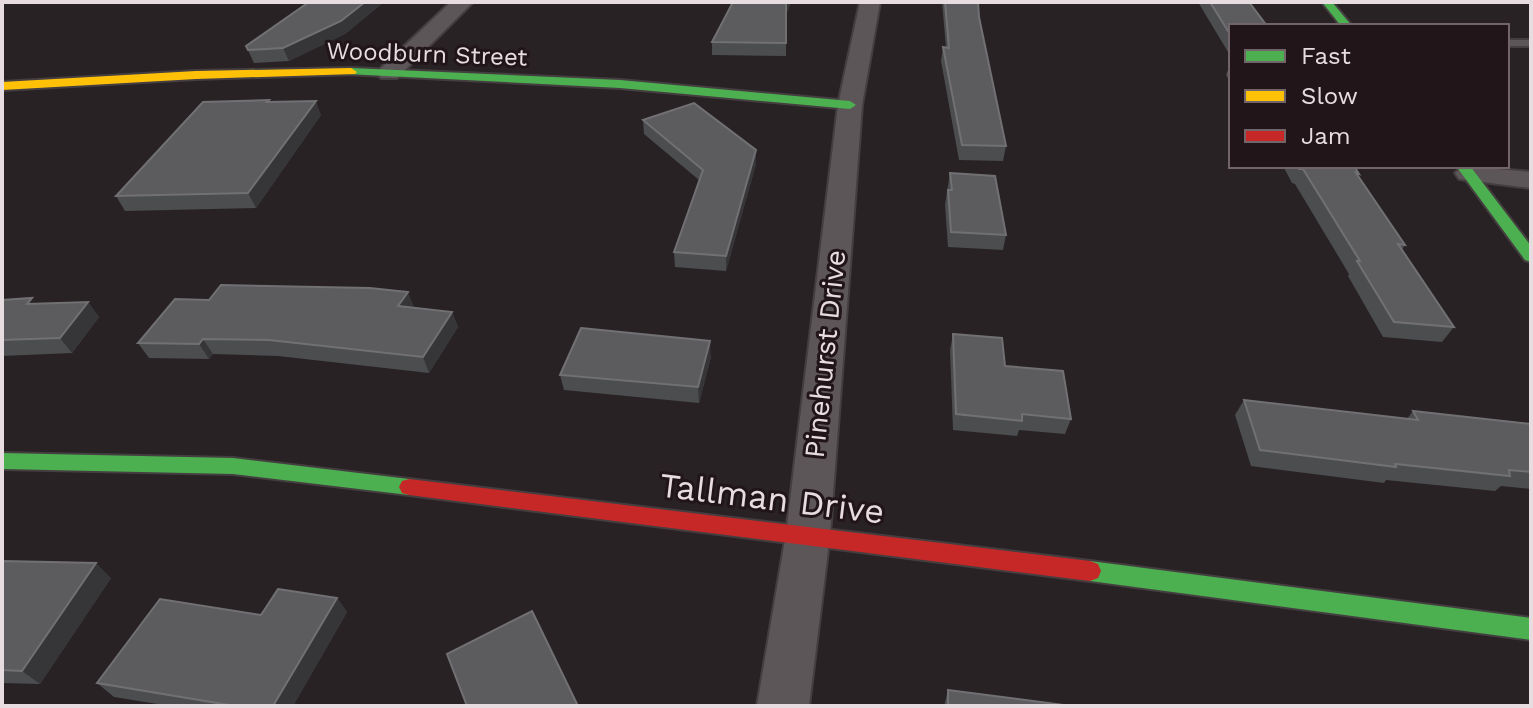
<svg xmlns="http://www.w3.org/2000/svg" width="1533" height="708" font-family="'Work Sans',sans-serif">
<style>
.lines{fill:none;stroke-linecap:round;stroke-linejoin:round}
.lane-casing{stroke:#443e40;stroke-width:4}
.street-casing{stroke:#443e40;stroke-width:4}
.fast-casing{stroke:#443e40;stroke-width:4}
.slow-casing{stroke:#443e40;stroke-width:4}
.jam-casing{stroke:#443e40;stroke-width:4}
.lane{fill:#5c5658;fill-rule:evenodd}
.street{fill:#5c5658;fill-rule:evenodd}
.fast{fill:#4caf50;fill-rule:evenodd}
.slow{fill:#ffc107;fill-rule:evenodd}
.jam{fill:#c62828;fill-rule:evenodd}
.wall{fill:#4b4d4f}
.shaded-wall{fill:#363537}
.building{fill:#5c5c5f;stroke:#717073;stroke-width:2}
.labels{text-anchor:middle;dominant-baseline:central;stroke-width:6;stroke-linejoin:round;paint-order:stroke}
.far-street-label{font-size:24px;fill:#e7dde0;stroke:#22151a}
.street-label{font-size:28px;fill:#e7dde0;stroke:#22151a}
.near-street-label{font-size:34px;fill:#e7dde0;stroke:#22151a}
</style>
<rect width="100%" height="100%" fill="#282224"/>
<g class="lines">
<g class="lane-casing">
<path id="lane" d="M1507,40H1531V46H1507Z"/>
</g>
<g class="street-casing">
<path id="street" d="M451,2H473L397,78H381L377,73L381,68Z
M860,2H880L862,105L830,534L809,706H757L786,534L838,105Z
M1463,166L1531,172V188L1459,179L1455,173Z"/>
</g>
<g class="fast-casing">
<path id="fast" d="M1322,2H1332L1352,26H1341Z
M351,68L620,80L850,101L856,105L850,109L620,88L347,74L345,72Z
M1456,166H1470L1531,246V262L1525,260Z
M2,453L233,458L409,479L416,481L419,487L416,493L409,495L233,474L2,469Z
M1090,561L1531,618V640L1090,581L1082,578L1079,571L1082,564Z"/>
</g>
<g class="slow-casing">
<path id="slow" d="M351,68L357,72L355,74L196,79L2,90V82L196,71Z"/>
</g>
<g class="jam-casing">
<path id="jam" d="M409,479L1090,561L1098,564L1101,571L1098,578L1090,581L409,495L402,493L399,487L402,481Z"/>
</g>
<use href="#lane" class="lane"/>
<use href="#street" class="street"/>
<use href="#fast" class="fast"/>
<use href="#slow" class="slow"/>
<use href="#jam" class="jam"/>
</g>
<path class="wall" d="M309,2H384L345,34L289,61L254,63L246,46Z
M733,2H791L786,15V56L712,55V42Z
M942,2H978L979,17L1006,146L1003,161L959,160L941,61L943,47L946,48Z
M1198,2H1249L1231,26V57Z
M1231,62V84L1226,75Z
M269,100L270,102L321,115L256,208L125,211L116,196Z
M643,120L756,164L726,271L675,267L674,252L699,180L644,134Z
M1283,166H1354L1359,174L1358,176L1405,245L1402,250L1454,327L1442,342L1383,337L1348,276L1349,274L1295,184L1292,183Z
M950,173L1006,235L1003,250L948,247L945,205Z
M2,300L36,304L88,302L99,317L72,353L2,356Z
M414,308L452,312L458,327L429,373L278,356L213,354L209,359L149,358L138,343Z
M953,334L1005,366L1071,419L1065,434L1019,430L1017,436L953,430L950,350Z
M711,357L699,403L564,390L560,375Z
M1244,400L1407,419L1413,411L1531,424V489L1501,486L1495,491L1386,480L1384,483L1251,466L1235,415Z
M2,561L111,578L40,684L2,683Z
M337,598L347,612L293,706H170L114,697L97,683L261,615Z
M948,690L1071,706H944Z"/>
<path class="shaded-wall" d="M365,2H384L345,34L289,61L283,48Z
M786,2H791L785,16Z
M316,101L321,115L256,208L248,193Z
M756,150V164L726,271V256Z
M408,292L414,307L398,306Z
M88,302L99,317L72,353L60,338Z
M452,312L458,327L429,373L423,357Z
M203,339L213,354L209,359L199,344Z
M710,341L711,357L699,403L698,387Z
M96,563L111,578L40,684L22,671Z
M337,598L347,612L293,706H273Z"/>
<path class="building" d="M309,2H365L341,21L283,48L248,50L246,46Z
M733,2H786V43L712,42Z
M945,2H978L979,17L1006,146L962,145L943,47L949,48Z
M1210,2H1249L1267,26H1231V36Z
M269,100L267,102L316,101L248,193L116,196L203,102Z
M694,103L756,150L726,256L674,252L703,170L643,120Z
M1298,166H1354L1359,174L1356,173L1405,245L1398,244L1454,327L1394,322L1357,261H1360L1303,169H1299Z
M950,173L995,176L1006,235L951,232L948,190H952Z
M221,285L370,288L408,292L398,306L452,312L423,357L269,340L203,339L199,344L138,343L175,299L209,300Z
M32,298L27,304L88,302L60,338L2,340V300Z
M581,328L710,341L698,387L560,375Z
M953,334L1002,338L1005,366L1063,371L1071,419L1022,414V421L956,414Z
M1244,400L1418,420L1413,411L1531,424V472L1509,470L1510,476L1395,464L1396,467L1260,450Z
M2,561L96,563L22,671L2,670Z
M278,589L337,598L273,706H235L97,683L160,599L261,615Z
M532,611L578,706H467L447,654Z
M948,690L1071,706H948Z"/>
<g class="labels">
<g class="far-street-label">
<text transform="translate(427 54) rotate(2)">Woodburn Street</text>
</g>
<g class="street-label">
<text transform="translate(825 354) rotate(-84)">Pinehurst Drive</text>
</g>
<g class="near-street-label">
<text transform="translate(772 498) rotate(7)">Tallman Drive</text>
</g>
</g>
<rect width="1533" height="708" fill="none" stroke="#e7dde0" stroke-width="8"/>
<rect x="1229" y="24" width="280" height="144" fill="#22151a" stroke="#716569" stroke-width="2"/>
<rect x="1245" y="50" width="40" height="12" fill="#4caf50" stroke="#716569" stroke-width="2"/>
<text x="1301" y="64" font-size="24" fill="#e7dde0">Fast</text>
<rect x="1245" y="90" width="40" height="12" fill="#ffc107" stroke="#716569" stroke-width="2"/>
<text x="1301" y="104" font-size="24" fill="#e7dde0">Slow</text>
<rect x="1245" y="130" width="40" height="12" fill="#c62828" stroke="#716569" stroke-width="2"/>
<text x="1301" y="144" font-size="24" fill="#e7dde0">Jam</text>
</svg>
